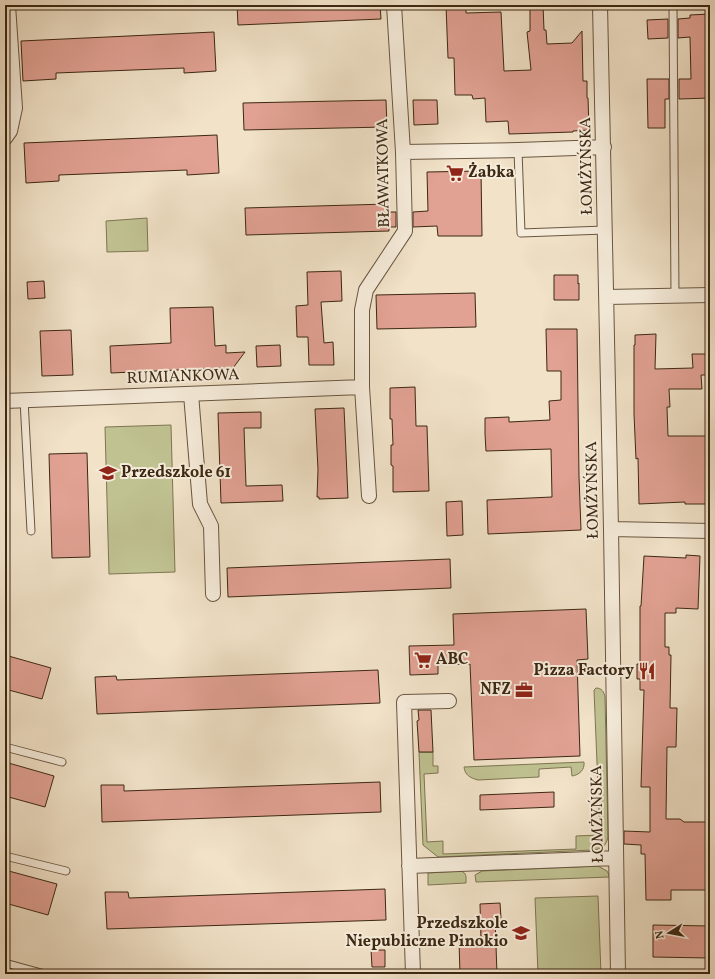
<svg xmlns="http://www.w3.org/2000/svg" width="715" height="979" font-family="Vollkorn,serif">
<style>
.green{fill:#c0c292;stroke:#7e7552}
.building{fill:#e1a193;stroke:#3c2813}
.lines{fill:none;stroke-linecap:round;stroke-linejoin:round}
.lane-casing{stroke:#695640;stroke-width:9}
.street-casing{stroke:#695640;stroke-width:16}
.lane{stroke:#f6ecdb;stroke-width:7}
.street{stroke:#f6ecdb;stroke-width:14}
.labels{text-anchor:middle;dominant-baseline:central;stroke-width:4;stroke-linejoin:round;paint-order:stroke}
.street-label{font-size:16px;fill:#3c2813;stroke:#f6ecdb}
.poi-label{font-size:16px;font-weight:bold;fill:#3c2813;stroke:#f6ecdb;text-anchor:start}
</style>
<rect width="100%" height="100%" fill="#f1e2c8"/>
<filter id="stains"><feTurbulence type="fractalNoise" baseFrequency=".005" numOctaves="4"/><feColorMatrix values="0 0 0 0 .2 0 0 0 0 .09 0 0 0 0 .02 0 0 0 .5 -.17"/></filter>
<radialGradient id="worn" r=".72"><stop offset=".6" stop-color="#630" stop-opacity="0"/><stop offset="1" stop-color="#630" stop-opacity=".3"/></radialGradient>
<path class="green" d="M147,218L148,251L107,252L106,221Z
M171,425L175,572L109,574L105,427Z
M596,688C602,688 604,692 605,697L608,837C606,846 602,849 593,850L438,857L423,845L419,752H433V766H438V773L424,774L427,842L443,841V854L576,849V836L600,835L594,690Z
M584,762C585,770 579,775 572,776L571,767L539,769V777L478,780C470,778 465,775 464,767Z
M598,866L607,871L610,877L476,882L475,875L482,871Z
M461,871C467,873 466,877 466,883L428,885V873Z
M598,896L601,974H538L535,898Z"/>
<path class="building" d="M237,5H380L381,19L238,25Z
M446,5H466V13L501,12L504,71L531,70L527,32L530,31V5H543L544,30H546L547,44L572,43L582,31L583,81H587V98H588L589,130L573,131V132L509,134L508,121L486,122L485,98L473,99L472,95H455L454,58H448Z
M710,14V98L679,99V79H691L690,37L678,38V19L690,18V15Z
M668,19V38L648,39L647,20Z
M214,32L216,71L184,73V68L56,73V79L23,81L21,41Z
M647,79H669V99H665V128H648Z
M386,100L387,127L244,130L243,103Z
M413,100H437L438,124L414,125Z
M217,135L219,173L187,175V170L59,175V181L26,183L24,143Z
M481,171L482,236H438L437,226L413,227V212L428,211L427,172Z
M388,204V212H396V227H389V231L246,235L245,208Z
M341,271L342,301L321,302L324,343L333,342L334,365H309L308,337H297L296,306L308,305L307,272Z
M554,275H578V284L579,283V300H554Z
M44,281L45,298L28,299L27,282Z
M475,293L476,327L377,329L376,295Z
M213,307L215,346L226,345V353L245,352L230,372L223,368L111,373L110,346L171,343L170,308Z
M546,329H577L579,476L581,530L488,534L487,500L552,497L551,449L486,451L485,434V418L509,417V422L550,420L549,401L561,400V371H547Z
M71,330L73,375L42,376L40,331Z
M656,334L655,369L693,368L692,354H708L709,375H701L702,389H669L670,407H667L668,436H710V504H685V502L639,504L638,458L636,459L634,414V345H635V335Z
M280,345L281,366L257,367L256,346Z
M415,387L416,426H427L429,491L393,492V466L391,465V445H393L392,419H390V388Z
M344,408L348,498L319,499V497H317L318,470L315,409Z
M261,412V428H244L246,486L282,485L283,501L221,503L218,413Z
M87,453L90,557L52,558L49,454Z
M462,501L463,535L447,536L446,502Z
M686,555L700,556L698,609L676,608V613H665V647H669V655H671L670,708H677L676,747H667L666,819H680L684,822H710V890H671V900H646L645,854H641V845L624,844V831L650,832V787H641L644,690H640V679H637V664H640V606H641L644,556L686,558Z
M450,559L451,588L228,597L227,568Z
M586,609L588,659L577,660L580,756L474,760L470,664L438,665V674L410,675L409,646L454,645L453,614Z
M5,655L51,668L42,699L5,689Z
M378,670L380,703L97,714L95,677L116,676L117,680Z
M418,710H431L433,752H419L417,721L419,720Z
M5,762L54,776L45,807L5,796Z
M380,782L381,812L102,822L101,785H124V791Z
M554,792V807L480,810V795Z
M5,870L57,884L48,915L5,903Z
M385,889L386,920L107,929L105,892H128L129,898Z
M500,903L501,918H495L497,974H460L459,941L481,940L480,904Z
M653,925L710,926L709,958L653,957Z
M371,950H385V967H372Z"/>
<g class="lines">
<g class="lane-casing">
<path id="lane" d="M673,5L675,296
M518,150L521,233L605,230
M24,400L31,531
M5,747L62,762
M5,856L66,871
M5,963L45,974"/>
</g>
<g class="street-casing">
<path id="street" d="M600,5L611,529L618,974
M5,138L10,131L15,108L8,5
M403,152L518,150L604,147
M607,297L710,295
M191,394L200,504L211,526L213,594
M5,401L362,387
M369,496L362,387V310L366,290L405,231L403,152L394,5
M611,529L710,531
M409,866L616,858
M413,974L404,702L449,701"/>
</g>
<use href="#lane" class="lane"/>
<use href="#street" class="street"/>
</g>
<defs>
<g id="supermarket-bare" transform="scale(1.38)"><path d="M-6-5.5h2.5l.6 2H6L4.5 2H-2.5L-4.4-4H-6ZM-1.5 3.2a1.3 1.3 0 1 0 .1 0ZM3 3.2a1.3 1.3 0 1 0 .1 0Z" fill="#8f2418" stroke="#f6ecdb" stroke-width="2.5" paint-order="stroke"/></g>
<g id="school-bare" transform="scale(1.38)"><path d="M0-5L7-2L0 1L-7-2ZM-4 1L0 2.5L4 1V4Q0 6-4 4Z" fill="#8f2418" stroke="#f6ecdb" stroke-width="2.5" paint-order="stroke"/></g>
<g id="restaurant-bare" transform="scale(1.38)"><path d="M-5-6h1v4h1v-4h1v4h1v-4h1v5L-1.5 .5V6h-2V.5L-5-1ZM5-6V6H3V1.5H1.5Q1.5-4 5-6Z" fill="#8f2418" stroke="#f6ecdb" stroke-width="2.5" paint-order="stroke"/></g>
<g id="office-bare" transform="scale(1.38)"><path d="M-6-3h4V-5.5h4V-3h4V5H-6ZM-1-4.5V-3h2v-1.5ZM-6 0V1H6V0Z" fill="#8f2418" stroke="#f6ecdb" stroke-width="2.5" paint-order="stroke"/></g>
</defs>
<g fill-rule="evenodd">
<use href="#supermarket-bare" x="455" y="173"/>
<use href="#school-bare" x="108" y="473"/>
<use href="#supermarket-bare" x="423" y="660"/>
<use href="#restaurant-bare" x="647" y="671"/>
<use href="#office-bare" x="524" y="690"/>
<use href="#school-bare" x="521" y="933"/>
</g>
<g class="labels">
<g class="street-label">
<text transform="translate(587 166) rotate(-91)">ŁOMŻYŃSKA</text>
<text transform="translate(384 173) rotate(-91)">BŁAWATKOWA</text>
<text transform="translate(183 377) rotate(-2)">RUMIANKOWA</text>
<text transform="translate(593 490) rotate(-91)">ŁOMŻYŃSKA</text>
<text transform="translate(598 814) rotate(-91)">ŁOMŻYŃSKA</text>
</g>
<g class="poi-label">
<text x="468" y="173">Żabka</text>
<text x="121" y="473">Przedszkole 61</text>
<text x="436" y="660">ABC</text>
<text x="634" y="671" text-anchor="end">Pizza Factory</text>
<text x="511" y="690" text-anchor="end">NFZ</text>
<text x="508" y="924" text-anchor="end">Przedszkole<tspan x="508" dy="18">Niepubliczne Pinokio</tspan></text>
</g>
</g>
<rect width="715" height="979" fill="none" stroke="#f1e2c8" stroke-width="20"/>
<rect x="6" y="6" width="703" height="967" fill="none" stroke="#3c2813" stroke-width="2"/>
<rect x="10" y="10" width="695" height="959" fill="none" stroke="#3c2813"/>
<g transform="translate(669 933) rotate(259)" stroke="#f6ecdb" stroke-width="3" paint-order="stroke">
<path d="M0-3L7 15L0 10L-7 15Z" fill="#3c2813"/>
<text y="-6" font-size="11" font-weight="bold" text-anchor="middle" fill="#3c2813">N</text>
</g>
<rect width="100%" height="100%" filter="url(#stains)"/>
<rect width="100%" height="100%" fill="url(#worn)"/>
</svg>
